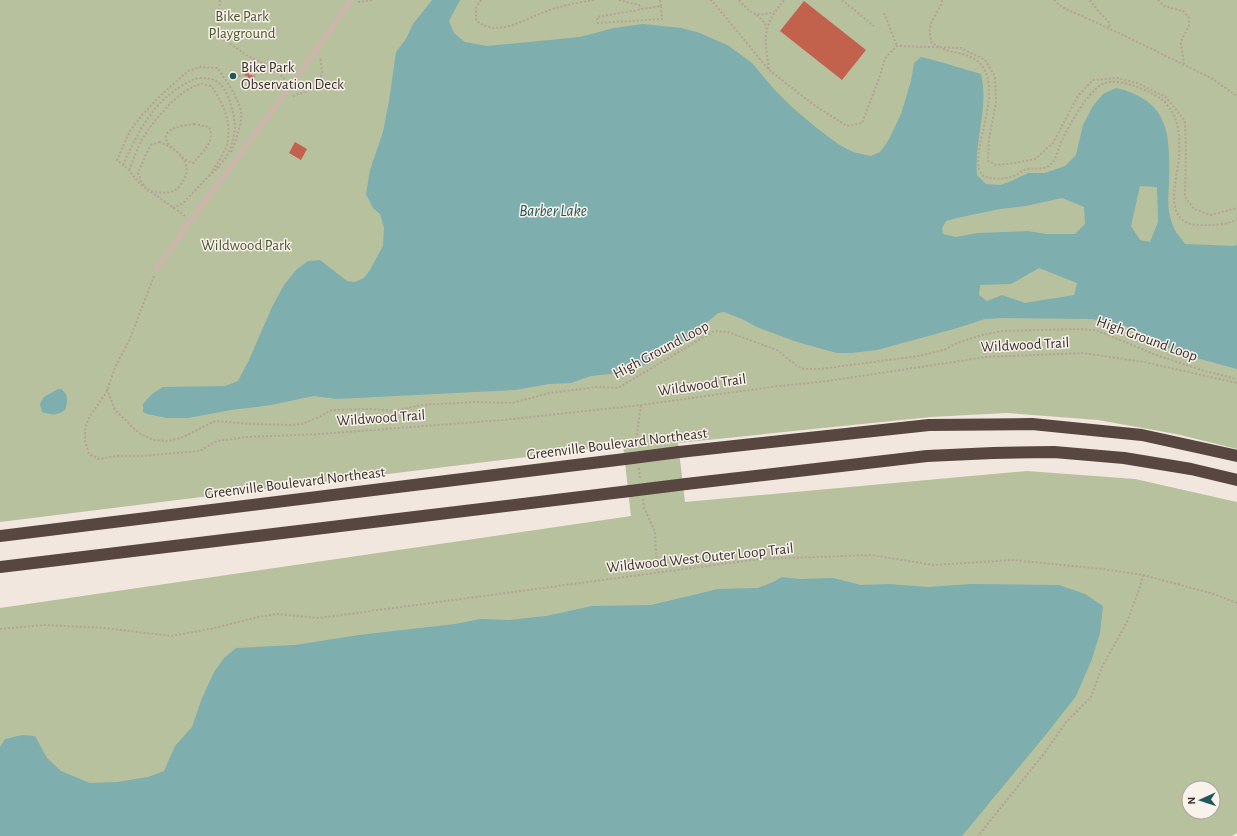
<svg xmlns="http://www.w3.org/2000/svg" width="1237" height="836" font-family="'Alegreya Sans',sans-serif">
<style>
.green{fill:#b7c19e;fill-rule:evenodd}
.water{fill:#7eaead;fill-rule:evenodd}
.building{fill:#c2624c}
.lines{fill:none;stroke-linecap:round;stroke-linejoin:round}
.path{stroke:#b6a194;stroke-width:2;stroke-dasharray:2 2;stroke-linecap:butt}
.lane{stroke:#cab7aa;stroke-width:5.5}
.highway{stroke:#584741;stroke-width:12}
.highway-bridge{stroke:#584741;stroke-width:12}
.poi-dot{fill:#205758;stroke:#f9f2eb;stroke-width:1.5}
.labels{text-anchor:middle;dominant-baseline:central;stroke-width:3;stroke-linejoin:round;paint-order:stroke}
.park-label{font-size:15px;fill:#49552e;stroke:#f9f2eb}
.poi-label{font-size:15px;fill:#372d2a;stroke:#f9f2eb;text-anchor:start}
.street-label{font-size:15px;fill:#372d2a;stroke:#f9f2eb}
.water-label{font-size:16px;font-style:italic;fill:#205758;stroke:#f9f2eb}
</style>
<rect width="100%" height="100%" fill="#f2e7de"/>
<path class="green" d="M0,0H1237V449L1176,434L1098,420L1007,413L931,417L678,443L685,502L1027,471L1135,479L1237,502V833L1232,836H0V608L631,516L623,445L0,522ZM1189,788H1213V812H1189Z"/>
<path class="water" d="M432,0H460L449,21L454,33L465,42L487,46L580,37L614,28L643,24L681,28L700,33L729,46L752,63L773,88L794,109L818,129L838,144L853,152L871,156L880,152L888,141L894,129L901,114L911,81L914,63L921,57L937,61L981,74C989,109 974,140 977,175L986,184L1000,185L1009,182L1028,173H1045L1065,166L1076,155L1083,125L1093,106L1103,94L1116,88C1171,101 1170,136 1169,184C1168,198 1167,212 1173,226C1175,232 1181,238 1185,244L1235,246L1237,244V369L1189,356L1169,348L1121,324L1092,319L1004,318L985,319L954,329L877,350L851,353H837L797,342L757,327L742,319L724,312L718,313L683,343L666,349L649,364L611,374L591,376L571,383L549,384L515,390L337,399L314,396L271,405L231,410L188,418H167L147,414L143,412V404L152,394L163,387L225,386L238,381L249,360L272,307L284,285L296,270L308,261L320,260L347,281L355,282L364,278L370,270L383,246L384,228L380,214L373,208L366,194L370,170L383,132L389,101L396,52L406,39L413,24ZM1140,186L1157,187L1158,222L1150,242L1140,240L1131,226ZM1062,198L1084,207L1085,224L1075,234H1046L1028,231L977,233L956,237L943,234L942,228L946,221L957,218L1000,209L1026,206ZM1039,268L1077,283L1074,295L1025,303L1002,295L987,301L979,295L980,285L1011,284Z
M58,389H61C69,395 68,401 65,410C57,416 51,415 42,412L40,404L44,397Z
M782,577L800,579L833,578L861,585L888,584L928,587L971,584L1059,585L1085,594L1103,606L1100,633L1092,659L1076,696L1048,732L962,836H0V747L5,739L22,735L35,736L47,758L61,771L90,783L117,782L148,777L164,771L175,746L192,727L202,698L214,672L224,658L236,648L295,645L359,635L455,624L480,619L509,620L546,616L592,606L651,605L718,589L758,588L773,582Z"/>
<path class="building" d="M804,1L866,50L842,80L780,31Z
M246,72L255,77L253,80L244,75Z
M295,142L307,149L301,160L289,153Z"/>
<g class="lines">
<path class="path" d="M220,0L218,23L223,39L248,56L271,67L286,80
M481,0L476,8V21C500,37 519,21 542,13C559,6 578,2 596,0
M619,0L639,5L640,9
M660,0L661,6L597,17L598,23L662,19L661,6
M710,0L713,2L769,70L814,105L847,126L862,123L880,76L885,58L897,46L961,48L985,60L995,76L996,102L989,139L988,161L996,165L1015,163L1035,159L1053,143L1078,96L1093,80L1117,78L1137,83L1166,97L1185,121L1186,151L1185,197L1194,209L1211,215L1237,208
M739,0C752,15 755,17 774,12
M842,0L874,26
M1054,0L1062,7L1119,33L1211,78L1237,96
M1090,0L1099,12L1110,23L1109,28
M1158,0L1164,6L1183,11L1189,18V26L1182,39L1181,44L1184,64
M358,2L374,0
M884,13L897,46
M757,15L765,23L766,29
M939,47L931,42C931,38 929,32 930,28C931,18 941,10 942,0
M943,49C953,53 964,53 973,58C1001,74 985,119 980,144C979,151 977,161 979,169C979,171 982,174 984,177C995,179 1005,180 1016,175C1019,174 1021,171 1024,170C1032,167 1044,171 1050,165C1057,159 1058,148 1062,140C1069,126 1089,88 1105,83C1120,78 1147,90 1160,98C1164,100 1167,105 1170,109C1180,123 1180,141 1179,158C1176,185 1161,228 1205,225C1215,225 1228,225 1237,219
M249,66L259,71L263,64
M769,69C764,35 762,28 784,0
M247,70L256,75L255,77
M246,72L255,77L253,80L244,75L253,59
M235,77L237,76L233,72L230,76L234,79L235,77L244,75
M293,96L307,91L319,84L322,72L320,57
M194,124L209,127C216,141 202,153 193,163C186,162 180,155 175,150C173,148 168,145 167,141C160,128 186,125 194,124Z
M159,142C175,147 195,163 183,181C181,184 178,189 175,190C168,195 155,192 147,190L141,181L138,173L148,150L151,145Z
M123,165C137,134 153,101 185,84C190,81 195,78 202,78C205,78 213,79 216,81C228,86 235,116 235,128C234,133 233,140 231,146C229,155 223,162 216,168
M129,170C134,159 137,148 143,138C152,122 182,86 202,84C204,84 208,85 211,86C222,101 231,120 228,139C226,152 217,163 211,173
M209,176L220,166
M173,208L183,203L209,176
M185,216L140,184L129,170L117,160L130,131L142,115L160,96L188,71L200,67L217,68C227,81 237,96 241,112C243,121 235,143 231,152
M154,276L129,341L116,365L106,393L90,416L85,427V441L89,454L99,459L116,456H142L200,451L217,441L248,437L320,434L503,420L641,405L771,387L828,381L986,357L1083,353L1144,362L1237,383
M107,389L115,410L139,433L153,440L167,441L181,438L215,421L251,424L290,425L302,424L321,416L331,410L371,409L396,411L421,405L477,402L512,403L550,393L596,387L618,388L714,331L728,332L777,350L797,366L804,369H820L918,356L944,350L957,343L982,335L1002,331L1076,329L1096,330L1156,355L1205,371L1237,379
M637,447L636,441L641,405
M639,468L640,479
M643,499L644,508L655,531L657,572
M1143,575L1214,594L1237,603
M0,629L44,625L105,628L171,636L210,629L258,617L277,614L319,618L759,559L871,555L934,565L1012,560L1103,569L1143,575L1140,587L1127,622L1102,667L1091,697L1066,722L1046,751L978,836"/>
<path class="lane" d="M156,269C220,179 289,92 351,0"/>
<path class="highway" d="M679,452L929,425L1032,424L1142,435L1237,456
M686,484L927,456L993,453L1054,452L1124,458L1191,469L1237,480
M0,536L625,459
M0,567L630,491"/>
<path class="highway-bridge" d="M625,459L679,452
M630,491L686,484"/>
</g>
<circle class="poi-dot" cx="233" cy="76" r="4"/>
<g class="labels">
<g class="park-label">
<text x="242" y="16">Bike Park<tspan x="242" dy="17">Playground</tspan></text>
<text x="246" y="245">Wildwood Park</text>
</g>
<g class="poi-label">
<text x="241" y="67">Bike Park<tspan x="241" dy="17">Observation Deck</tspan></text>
</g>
<g class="street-label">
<text transform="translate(1147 339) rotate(20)">High Ground Loop</text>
<text transform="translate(1025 345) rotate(-3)">Wildwood Trail</text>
<text transform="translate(661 350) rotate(-28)">High Ground Loop</text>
<text transform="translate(702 385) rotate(-8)">Wildwood Trail</text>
<text transform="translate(381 418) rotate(-4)">Wildwood Trail</text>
<text transform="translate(617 444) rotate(-7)">Greenville Boulevard Northeast</text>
<text transform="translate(295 483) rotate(-7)">Greenville Boulevard Northeast</text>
<text transform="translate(700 558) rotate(-6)">Wildwood West Outer Loop Trail</text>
</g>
<g class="water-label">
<text x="553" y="211">Barber Lake</text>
</g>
</g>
<g transform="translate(1201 800) rotate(267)"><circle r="19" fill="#f9f2eb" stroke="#aba39e"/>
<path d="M0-3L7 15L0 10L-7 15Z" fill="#205758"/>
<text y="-6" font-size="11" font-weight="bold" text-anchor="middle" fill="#372d2a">N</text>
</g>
</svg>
